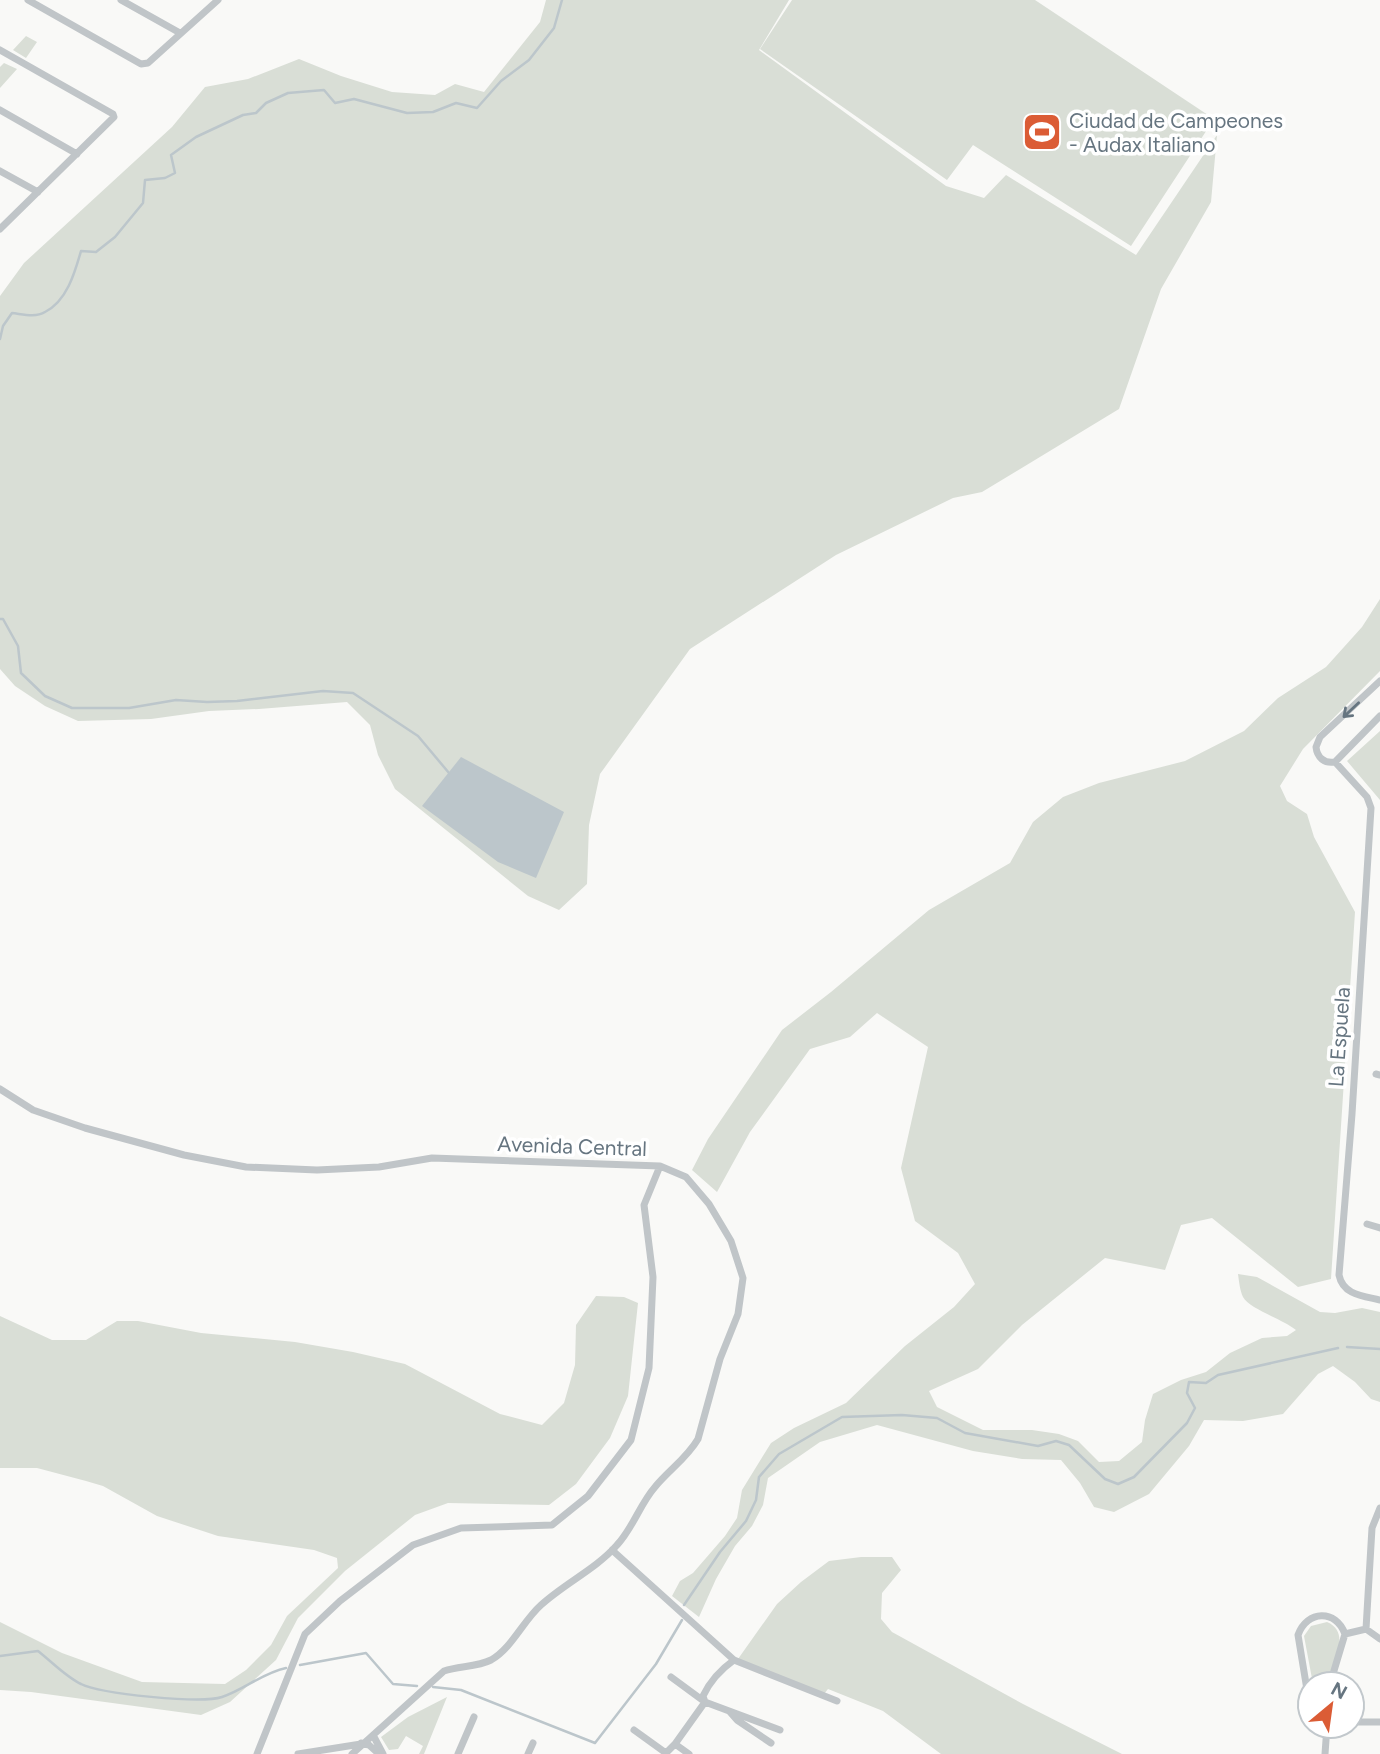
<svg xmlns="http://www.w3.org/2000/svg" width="1380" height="1754" font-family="Figtree,sans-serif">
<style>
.green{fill:#d9ded6}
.water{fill:#bcc6cb}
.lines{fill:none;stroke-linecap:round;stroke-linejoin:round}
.stream{stroke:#bcc6cb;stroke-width:2.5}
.minor{stroke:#c0c5c8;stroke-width:7}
.oneway{stroke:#667580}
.labels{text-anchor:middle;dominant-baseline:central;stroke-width:7;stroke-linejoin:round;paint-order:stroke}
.poi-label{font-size:21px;fill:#667580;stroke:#fff;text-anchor:start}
.street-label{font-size:21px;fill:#667580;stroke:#fff}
</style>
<rect width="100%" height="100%" fill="#f9f9f7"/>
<path class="green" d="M546,0H789L759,50L946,186L984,198L1006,175L1136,255L1217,135L1211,202L1161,289L1119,409L982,492L953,498L836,555L690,649L600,774L589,825L587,884L559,910L528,896L395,789L378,755L370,725L347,702L259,709L209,711L151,719L78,721L45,706L15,686L0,669V296L24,263L172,127L205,87L248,79L299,59L341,76L392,92L435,95L455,84L484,92L540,22Z
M792,0H1035L1214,119L1131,246L973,145L947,180L760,49Z
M26,36L37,42L26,58L13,50Z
M4,63L17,69L0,88V67Z
M1380,599V671L1303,749L1280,786L1287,801L1307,814L1314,837L1355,912L1331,1279L1298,1287L1212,1218L1181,1225L1165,1270L1105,1258L1022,1325L978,1369L929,1391L937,1407L983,1430H1032L1059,1434L1078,1441L1099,1462L1119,1461L1142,1442L1145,1420L1153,1394L1181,1380L1206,1372L1230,1353L1262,1338L1287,1336L1296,1330C1283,1319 1249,1309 1243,1297C1240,1291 1239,1281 1238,1274L1257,1277L1320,1312L1335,1313L1362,1308L1380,1312V1402L1371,1399L1355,1382L1333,1366L1318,1374L1283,1414L1243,1421L1204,1420L1189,1446L1149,1494L1114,1512L1094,1507L1080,1483L1061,1460L1022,1459L973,1451L877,1425L820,1442L768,1478L763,1505L752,1526L735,1546L716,1579L699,1617L672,1596L680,1581L693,1573L725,1536L737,1518L742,1490L771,1443L794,1428L846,1403L905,1346L954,1307L975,1284L958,1253L915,1221L901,1168L928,1047L877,1013L850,1037L810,1049L750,1132L717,1192L692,1170L708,1139L782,1030L831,992L929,910L1010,863L1033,822L1063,797L1099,783L1185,761L1244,731L1278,698L1326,667L1362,627Z
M1380,731V800L1347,761Z
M596,1296L624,1297L638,1303L628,1396L610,1438L576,1484L549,1505L448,1503L415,1515L345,1571L298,1618L276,1660L230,1702L201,1715L31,1692L0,1690V1622L62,1653L142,1682L225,1684L246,1670L271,1645L287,1616L338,1568L337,1558L314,1550L218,1536L157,1516L103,1486L86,1481L37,1468H0V1316L52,1340H86L117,1321H138L201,1333L295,1342L353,1352L405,1364L500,1414L542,1425L564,1403L575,1365L576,1325Z
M861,1557H892L901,1570L882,1593L881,1619L892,1632L1023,1704L1122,1754H941L883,1711L828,1689L824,1694L738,1659L777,1604L801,1582L829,1561Z
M1327,1622C1353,1633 1331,1665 1326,1684H1313L1304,1636L1311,1626Z
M447,1697L424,1754H419L423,1746L406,1736L398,1749L389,1750L381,1737L408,1717Z"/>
<path class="water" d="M461,757L564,812L536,878L498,862L422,806Z"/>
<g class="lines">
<path class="stream" d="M0,339L3,326L12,313C22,314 35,318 45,312C67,301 75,272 81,251L96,252L115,237L143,203L145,180L165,178L175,173L171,155L196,137L243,115L256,113L266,103L288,93L324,90L335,103L354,99L407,113L433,112L456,103L477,108L501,81L529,60L554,28L562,0
M0,619H3L18,646L21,673L45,696L72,708H129L176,700L207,702L237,701L323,691L353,693L418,736L449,773
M1347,1347L1380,1349
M684,1605L720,1552L746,1521L756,1500L759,1477L779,1454L842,1417L902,1415L937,1418L965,1433L1038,1446L1056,1441L1069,1445L1105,1479L1118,1484L1134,1477L1187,1423L1195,1408L1187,1393L1189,1382L1206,1383L1218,1375L1338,1348
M0,1656L38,1651C52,1662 66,1677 81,1684C101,1694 201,1704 222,1697C244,1690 262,1673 286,1668
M300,1665L366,1653L393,1684L417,1686
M433,1687L461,1690L595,1743L656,1664L682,1620"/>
<path class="minor" d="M28,0L141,64L148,63L218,0
M121,0L180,33
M0,50L113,114L114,117L0,229
M0,110L77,154
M0,171L38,192
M1380,681L1320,737L1316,747C1317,757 1324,764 1335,762L1380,716
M1335,762L1367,797L1371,808L1352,1114L1339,1275C1343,1295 1363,1296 1380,1300
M1376,1074L1380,1075
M0,1089L33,1110L85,1128L184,1155L246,1167L317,1170L379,1167L432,1158L660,1166L686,1177L709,1204L731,1241L743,1278L738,1314L720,1359L698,1439C687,1458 669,1470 655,1487C640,1504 633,1528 617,1545C596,1569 565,1583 541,1605C523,1621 512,1648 491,1660C477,1667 459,1666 444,1671L352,1754
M1367,1224L1380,1228
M612,1550L734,1660L837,1701
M1366,1629L1372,1528L1380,1508
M1366,1629L1380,1639
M1345,1634L1366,1629
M671,1677L705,1702L780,1730
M1310,1708L1298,1635C1307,1610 1336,1609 1345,1634L1330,1684
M730,1712L737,1720L771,1743
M1352,1722H1380
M634,1730L666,1753
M373,1735L383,1754
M361,1743L369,1745L379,1754
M675,1744L689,1754
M257,1754L305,1634L340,1601L413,1545L461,1528L552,1525L588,1496L631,1440L649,1368L653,1277L644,1205L660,1166
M298,1754L361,1744
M458,1754L474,1717
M528,1754L533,1743
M665,1754L675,1744L705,1702L703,1696C710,1681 720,1670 734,1660
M1325,1754L1327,1726"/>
</g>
<defs><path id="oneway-shaft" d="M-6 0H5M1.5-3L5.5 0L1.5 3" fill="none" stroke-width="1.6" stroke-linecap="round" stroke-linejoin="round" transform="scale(1.75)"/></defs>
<use class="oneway" href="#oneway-shaft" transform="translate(1351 710) rotate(137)"/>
<defs>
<g id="stadium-square" transform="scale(2.0125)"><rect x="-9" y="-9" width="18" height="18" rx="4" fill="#db5c35" stroke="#fff"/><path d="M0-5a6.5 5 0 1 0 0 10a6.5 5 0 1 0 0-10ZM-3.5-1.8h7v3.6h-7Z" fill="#fff"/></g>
</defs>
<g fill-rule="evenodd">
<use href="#stadium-square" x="1042" y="132"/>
</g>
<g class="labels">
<g class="poi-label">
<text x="1069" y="120">Ciudad de Campeones<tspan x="1069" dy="24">- Audax Italiano</tspan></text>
</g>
<g class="street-label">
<text transform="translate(1339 1037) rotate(-86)">La Espuela</text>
<text transform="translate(572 1146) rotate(2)">Avenida Central</text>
</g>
</g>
<g transform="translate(1331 1705) rotate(29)"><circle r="33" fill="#ffffff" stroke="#c2c8cc" stroke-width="2"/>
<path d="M0-5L12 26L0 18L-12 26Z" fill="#db5c35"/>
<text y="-10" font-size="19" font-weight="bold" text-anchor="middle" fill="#667580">N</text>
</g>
</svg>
